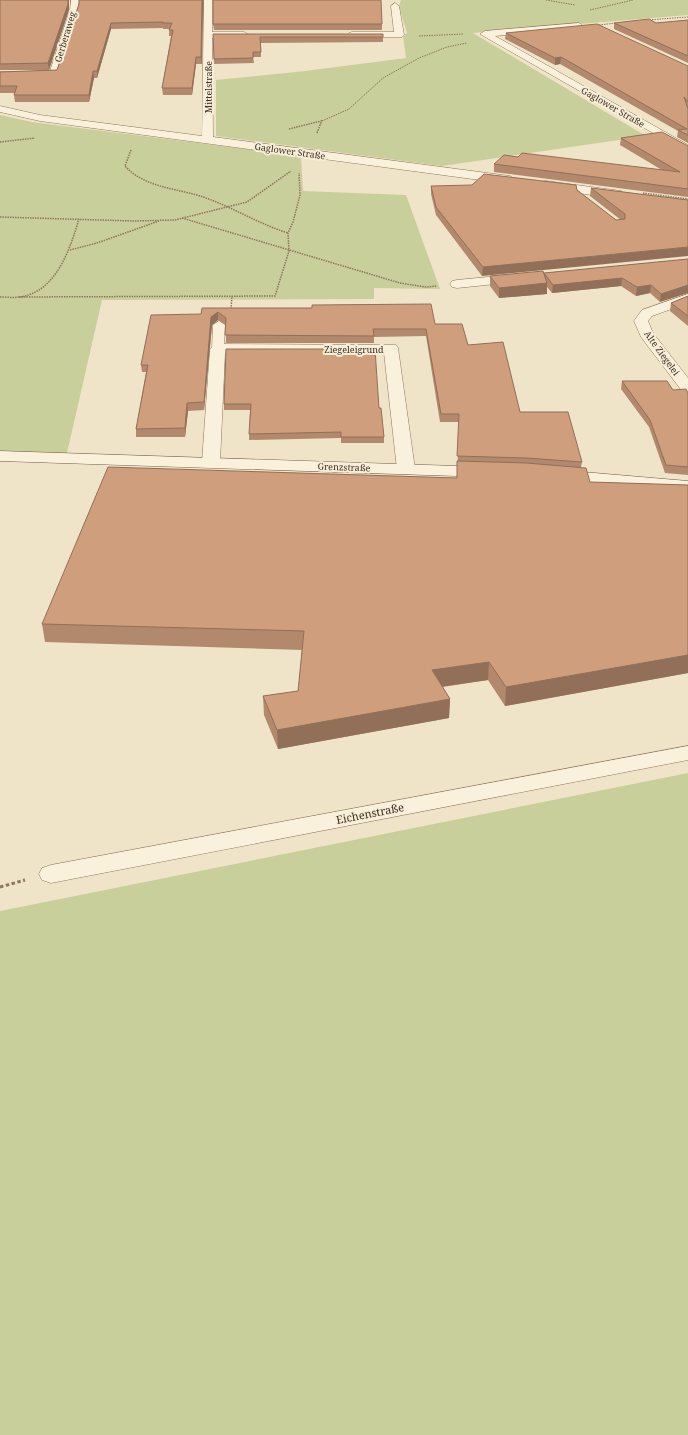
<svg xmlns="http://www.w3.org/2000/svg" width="688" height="1435" font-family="'Noto Serif',serif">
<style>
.green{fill:#c9cf9b}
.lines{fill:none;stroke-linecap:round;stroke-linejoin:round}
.lane-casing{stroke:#8d765c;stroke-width:1}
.street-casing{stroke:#8d765c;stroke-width:1}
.secondary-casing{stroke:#6f573f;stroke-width:1}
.path-far2{stroke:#8d765c;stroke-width:1;stroke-dasharray:1.5 1;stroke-linecap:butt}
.path-far1{stroke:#8d765c;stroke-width:1.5;stroke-dasharray:1.5 1;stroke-linecap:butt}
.path{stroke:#8d765c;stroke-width:3;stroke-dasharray:3.5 2.5;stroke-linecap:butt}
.lane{fill:#faf1dc;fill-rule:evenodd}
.street{fill:#faf1dc;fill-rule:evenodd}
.secondary{fill:#faf1dc;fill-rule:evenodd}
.wall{fill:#b2896c}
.shaded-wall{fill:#916f58}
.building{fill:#cf9f7d;stroke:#916f58}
.labels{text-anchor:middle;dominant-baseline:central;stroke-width:4;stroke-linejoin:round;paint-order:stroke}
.far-street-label{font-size:9px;fill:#3d2e20;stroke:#f7eed8}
.street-label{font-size:11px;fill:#3d2e20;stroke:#f7eed8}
</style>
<rect width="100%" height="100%" fill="#f0e4c8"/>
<path class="green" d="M401,0H688V15L473,33L646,136L442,166L216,136V80L305,71L406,58L403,36L407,33L399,6Z
M0,115L32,122L301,156L303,191L406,195L440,289L374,288V299L102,300L67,453L0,451Z
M688,773V1435H0V911Z"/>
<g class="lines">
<g class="lane-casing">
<path id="lane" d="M219,321L225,325L224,349L218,353L212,349L213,325Z"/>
</g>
<g class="street-casing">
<path id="street" d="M71,0H79L78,10L57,76L0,78V72L50,71L70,10Z
M204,0H212V32H244L249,35L244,38H212L213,137L510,176L516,180L510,184L40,121L0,112V106L40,115L202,136Z
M395,3L399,6L404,35L402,37H349V33L352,32H394L391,6Z
M579,23L583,26L582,28L495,36L688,145V153L480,34L485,31Z
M546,181L621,191L627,195L621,199L542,188L540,185L542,182Z
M520,274L525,275L527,278L525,281L457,288L452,287L450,284L452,281L457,280Z
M688,294V303L652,316L648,321L653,333L688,378V393L682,391L641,337L634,321L642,310Z
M218,344L396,345L398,348L415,469L412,473L406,474L400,473L397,469L384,353H225L220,462L217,466L211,467L205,466L202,462L210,349L213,346Z
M688,746V760L51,883L42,880L39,874L42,868L51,865Z"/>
</g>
<g class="secondary-casing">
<path id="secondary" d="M0,451L487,467L493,468L496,472L493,476L487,477L0,461Z
M559,470L688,481V491L553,479L550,475L553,471Z"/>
</g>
<path class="path-far2" d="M546,0L575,5
M590,10L633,0
M647,20L688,17
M599,25L616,23
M419,36L464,34
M322,121L349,109L383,78L419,58L447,47L467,43"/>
<path class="path-far1" d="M289,129L321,121
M317,133L322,120
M0,142L35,138
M131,150L125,166C146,189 179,188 206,198C234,208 259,224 288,233
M643,193L688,199
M0,217L134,221L175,220L247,202L291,171
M182,218L400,283L426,287L437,286
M70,250L97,243L159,221
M0,297C6,297 13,298 19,297C56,293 70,249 79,219
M19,297L275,296L289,251L288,233L293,222L300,195L299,173
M231,309L232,296"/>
<path class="path" d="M0,887L25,880"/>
<use href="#lane" class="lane"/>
<use href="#street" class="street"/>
<use href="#secondary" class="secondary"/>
</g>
<path class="wall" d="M0,0L69,10L49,70H0Z
M79,0H203L202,64H196L192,95H163L162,88L171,36H169V29H163V28L111,29L97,78H94L89,102H15L14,95L15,93H0V72L57,70L79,4Z
M688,20V63L614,29V23H656Z
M213,24H382V30H214Z
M506,33L688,66V143L677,137L678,131L560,64L555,65L505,39Z
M213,34H383V42L261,43V57H253L254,63L214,64Z
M621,138L688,146V197L494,172V164L662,170L620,145Z
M431,186L577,190L616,220H621L590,196L591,188L688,200L482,276L436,215L431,194Z
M688,259L660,302L650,293L636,296L621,286L552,293L547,287V294L499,298L490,286V276L544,273Z
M688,296V326L670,311L671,303Z
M202,308L435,324L468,345L520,412L582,462L581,467L590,482L688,485V673L505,706L488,680L443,687L450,699L449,718L278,749L264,715L263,696L298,691L302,650L45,642L42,624L457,478L459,422H440L426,336L374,337V343H226V325L218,320L212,325L204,410L188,411L185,437H136V429L146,372H142L141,365L201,314Z
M226,349L379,408L384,437V443H341V438L249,440L250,410H224V404Z
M622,381L688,393V475L665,473L649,427L621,389Z"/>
<path class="shaded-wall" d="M68,0H69V10L49,70L48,63Z
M202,0H203L202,64L201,57Z
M111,23V29L97,78V71Z
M196,57V64L192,95V88Z
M561,57L560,64L555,65V58Z
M93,71L94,78L89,102V95Z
M688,247V256L482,276L483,267Z
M622,278L621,286L552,293L553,285Z
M547,283V294L499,298V288Z
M651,285L650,293L636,296L637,287Z
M688,285V293L660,302L661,294Z
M218,312V320L212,325L204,410V402L211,317Z
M187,403L188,411L185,437V428Z
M688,655V673L505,706L506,687Z
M489,662L488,680L431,688L432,670Z
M450,699L449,718L278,749L277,730Z"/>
<path class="building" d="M0,0H68V4L48,63L0,64Z
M79,0H202L201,57H196L192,88H162L173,30H169L172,23H163V22L111,23L97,71H93L89,95H14L17,86H0V72L57,70L79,4Z
M213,0H381L382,24H213Z
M649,19L656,23L688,20V56L614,23Z
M597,24L688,66V102L684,97L688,109V135L678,130L687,129L561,57L555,58L506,33Z
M213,34H383V37H260L261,52H253V58L214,59Z
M662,132L688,146V189L494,164L504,155L518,157L522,153L680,172L621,138Z
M484,174L576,185L577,190L616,220L625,219V214L591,188L688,200V247L483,267L436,207L431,186L472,185Z
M688,259V285L661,294L651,285L637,287L622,278L553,285L544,273Z
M543,271L547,283L499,288L490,276Z
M688,296V316L671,303Z
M431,304L435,324H462L468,345L503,342L520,412H568L582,462L526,458L457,456L459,414H441L426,329H373L374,336L225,335L226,318L218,312L211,317L204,402L187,403L185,428L136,429L148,365H141L151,315L201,314L202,308H312V305Z
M226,349H375L379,408H381L384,437H341V432L249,434L251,404H224Z
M622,381H667L673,390L686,389L688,393V467L666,465L650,420Z
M457,461L526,463L586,468L590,482L688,485V655L506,687L489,662L432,670L450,699L277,730L263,696L298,691L304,631L42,624L108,467L457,478Z"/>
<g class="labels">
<g class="far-street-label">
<text transform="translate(65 37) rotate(-73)">Gerberaweg</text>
<text transform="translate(208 87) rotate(-90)">Mittelstraße</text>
<text transform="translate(613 107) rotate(30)">Gaglower Straße</text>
<text transform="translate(290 151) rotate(8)">Gaglower Straße</text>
<text x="354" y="349">Ziegeleigrund</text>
<text transform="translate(662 353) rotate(54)">Alte Ziegelei</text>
<text transform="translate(344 467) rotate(2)">Grenzstraße</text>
</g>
<g class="street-label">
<text transform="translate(370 813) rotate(-11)">Eichenstraße</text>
</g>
</g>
</svg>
